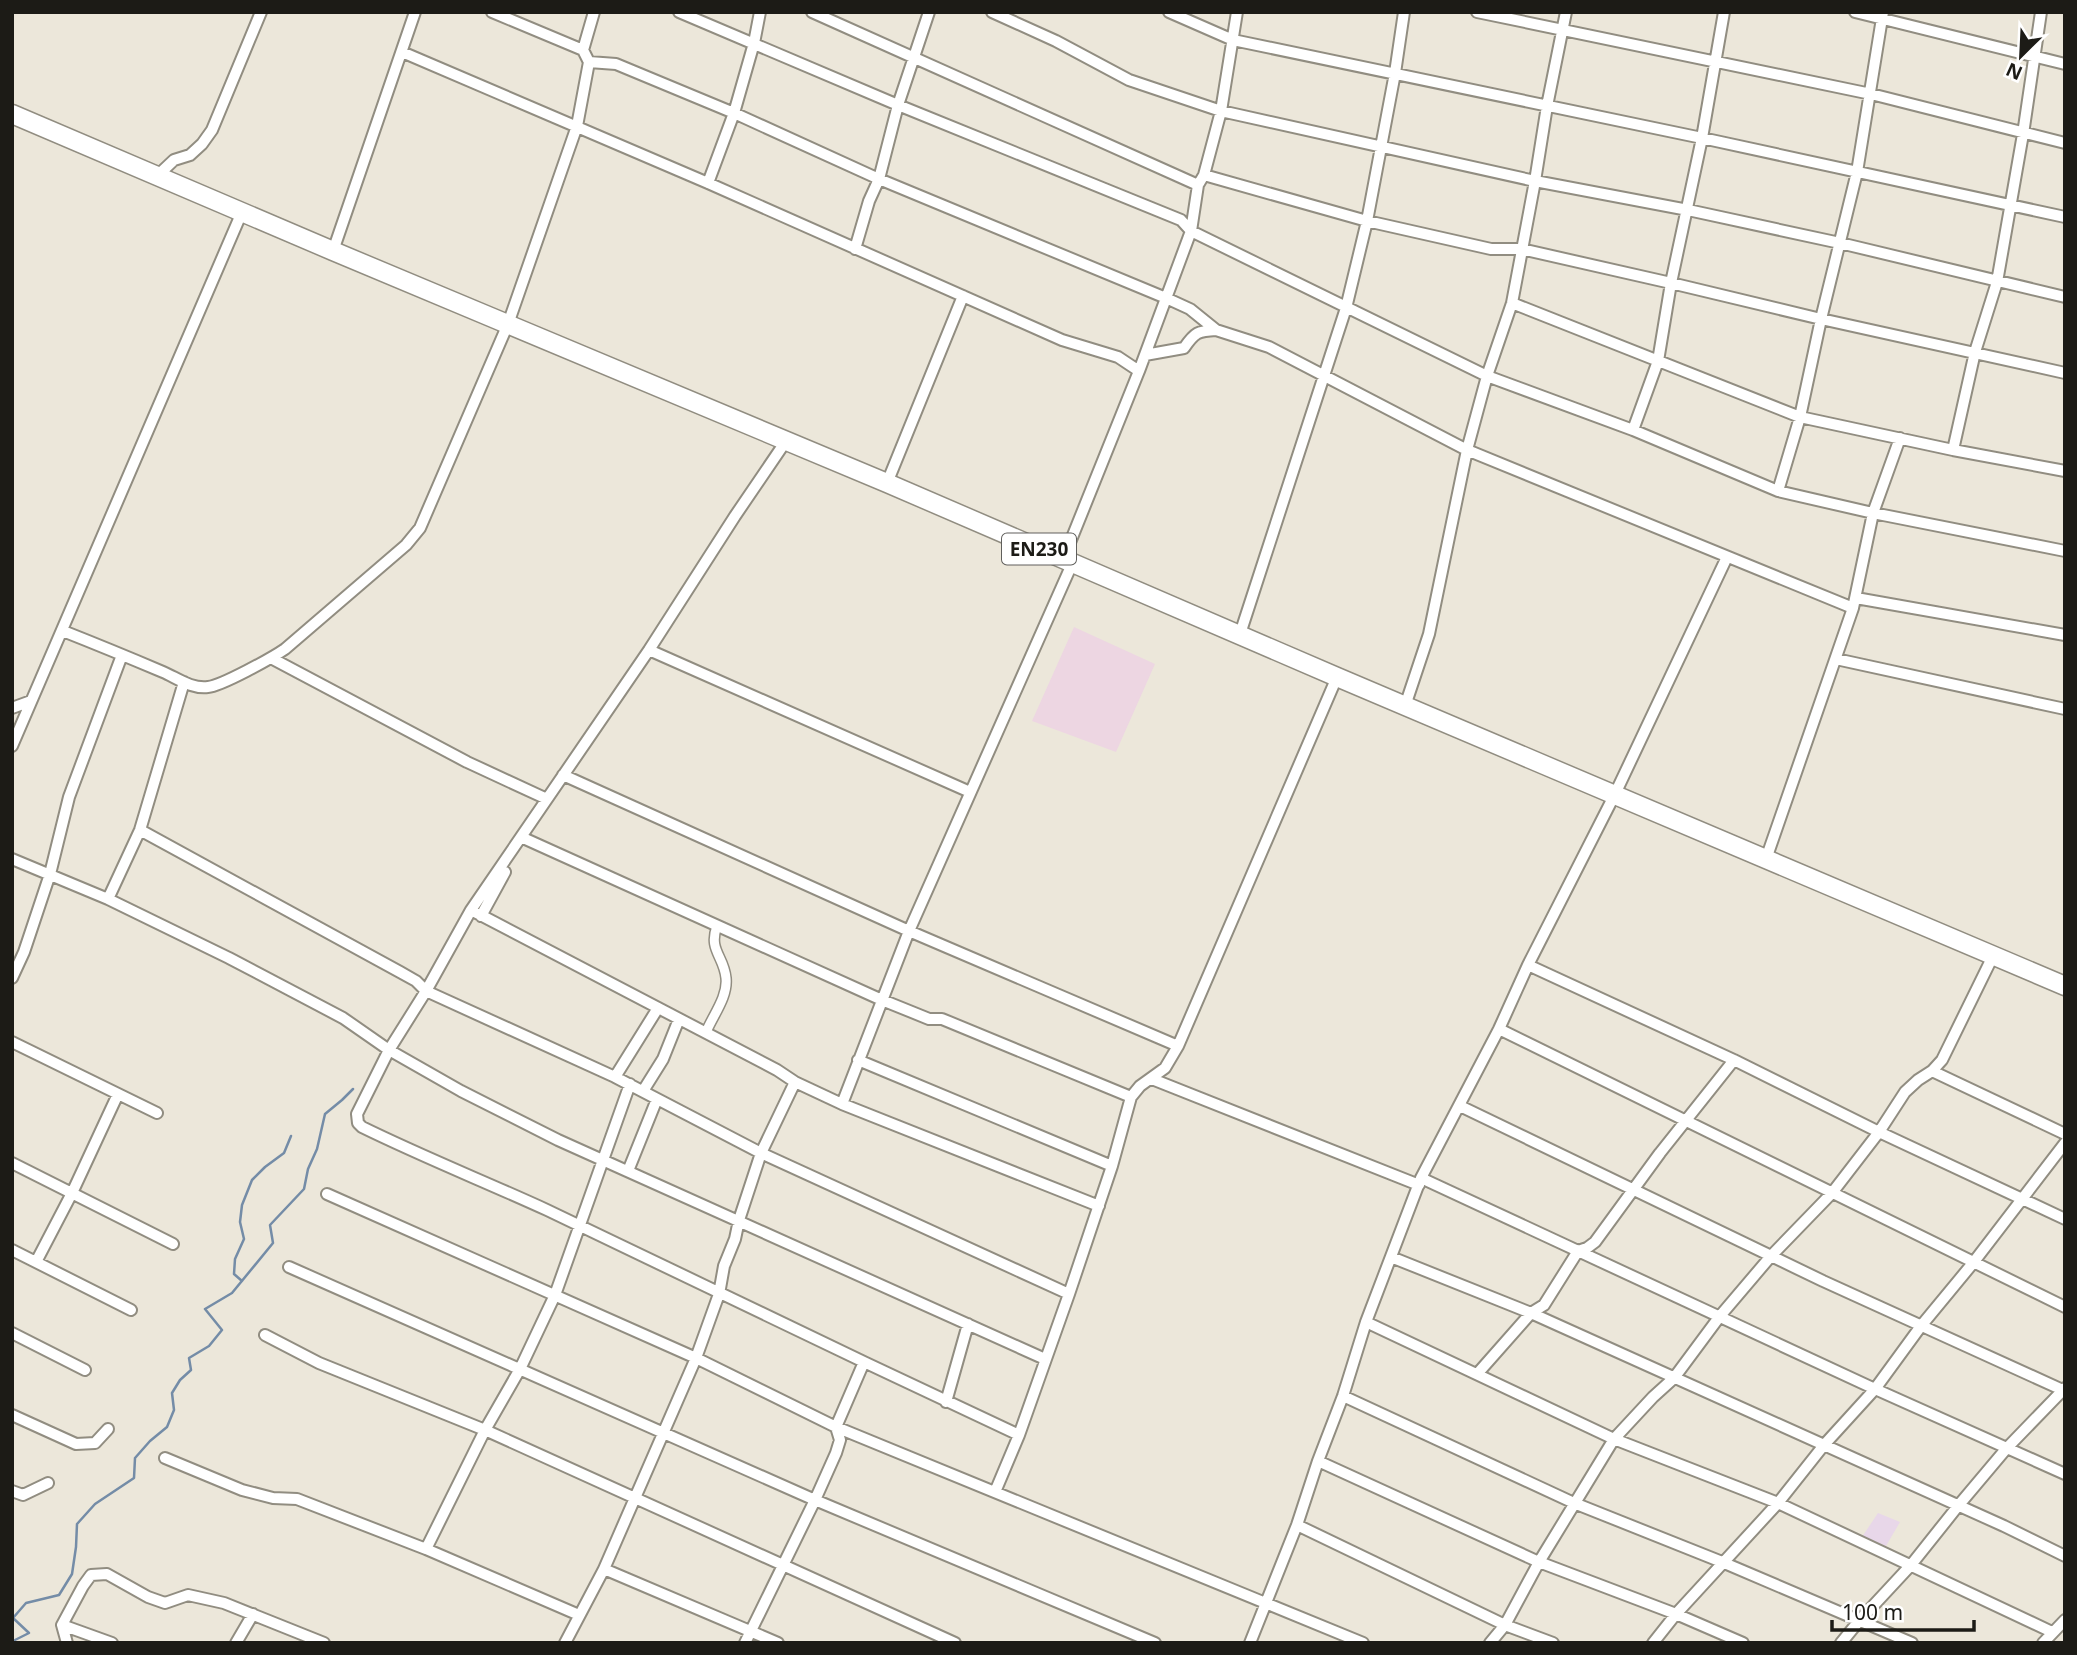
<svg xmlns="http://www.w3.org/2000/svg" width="2077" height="1655" font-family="'Noto Sans',sans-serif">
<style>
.commercial{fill:#e8d7e9}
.industrial{fill:#edd6e2}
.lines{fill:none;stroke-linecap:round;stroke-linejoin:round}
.stream{stroke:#748ca7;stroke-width:2.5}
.pedestrian-casing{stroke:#918d81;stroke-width:12}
.minor-casing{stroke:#918d81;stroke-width:14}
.primary-casing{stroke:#918d81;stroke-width:21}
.pedestrian{stroke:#fff;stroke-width:9}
.minor{stroke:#fff;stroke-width:10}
.primary{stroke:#fff;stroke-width:18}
.labels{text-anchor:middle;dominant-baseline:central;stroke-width:7;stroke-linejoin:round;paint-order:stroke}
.shield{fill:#fff;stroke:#605f5c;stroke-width:2}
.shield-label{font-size:19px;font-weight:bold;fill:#1c1b16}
</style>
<rect width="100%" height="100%" fill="#ece7da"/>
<path class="commercial" d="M1878,1513L1900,1522L1886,1546L1862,1537Z"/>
<path class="industrial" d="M1074,627L1155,664L1116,752L1032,721Z"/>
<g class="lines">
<path class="stream" d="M242,1281L234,1274L235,1259L244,1239L240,1222L242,1205L252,1180L265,1167L284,1153L291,1136
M15,1643V1640L29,1633L13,1618L26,1603L59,1595L72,1574L76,1547L77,1524L95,1504L134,1478L135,1458L150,1441L167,1427L174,1410L172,1393L180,1380L191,1370L189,1358L209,1346L222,1330L205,1309L232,1293L273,1243L270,1225L304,1189L308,1169L317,1149L325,1114L342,1100L353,1089"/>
<g class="pedestrian-casing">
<path id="pedestrian" d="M707,1030C714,1014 728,996 726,978C724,956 708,950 717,926"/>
</g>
<g class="minor-casing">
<path id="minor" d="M492,12L583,50L589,62L616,64L734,113L879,179L1166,298L1190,309L1216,330L1269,347L1467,450L1853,608
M679,12L898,105L1181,220L1191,231L1487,376L1633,430L1778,491L1873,513L2065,551
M812,12L1198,185
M992,12L1056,41L1129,80L1221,111L1535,181L1688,210L1840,243L2065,297
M1169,12L1233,40L1702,138L2065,217
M1477,12L1871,94L2065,143
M1855,12L2065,64
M583,50L594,12
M402,52L708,183L1062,340L1118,357L1139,371
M1204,175L1367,221L1491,249H1521L1671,283L1821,319L2065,373
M157,176L174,160L190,155L202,144L212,130L261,12
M708,183L734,113L754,43L760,12
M855,249L869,201L879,179L898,105L929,12
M333,251L415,12
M1512,303L1800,417L1953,450L2065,471
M1145,355L1184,348C1195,332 1198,331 1216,330
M1633,430L1658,361L1671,283L1702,138L1724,12
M786,441L735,516L649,650L471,910L426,991L389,1050L357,1114L358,1123L362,1127C423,1157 486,1182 547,1210C653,1260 758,1312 864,1362L836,1427L1363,1643
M1953,450L1975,352L1997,282L2023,134L2041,12
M887,483L963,296
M1778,491L1800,417L1821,319L1857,172L1883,12
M1063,560L1139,371L1191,231L1198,185L1204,175L1221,111L1237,12
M1856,598L2065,635
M63,631C96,644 130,658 163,672C177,678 191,689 208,687C221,686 272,658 285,649L406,545L420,528L508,324L577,126L589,62
M1240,634L1346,308L1367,221L1395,73L1404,12
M649,650L970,792
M271,658L467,762L547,799
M1836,659L2065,709
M1405,706L1429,634L1467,450L1487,376L1512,303L1535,181L1547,106L1566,12
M12,708L31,701
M12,746L242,212
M563,775L909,931L1178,1046
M140,830L400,972L416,981L426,991L615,1077L761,1153L1069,1294
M521,837L882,1000L929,1019H942L1131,1097
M12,859L108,899L229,958L343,1018L389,1050L461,1091L558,1140L1045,1359
M1766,859L1853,608L1873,513L1900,438
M108,899L140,830L184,682
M471,910L777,1070L795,1082L842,1104L1099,1206
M481,916L505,872
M1528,965L1734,1060L1879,1132L2065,1219
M12,978L24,952L50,874L69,797L122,655
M1499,1029L2065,1307
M12,1042L157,1113
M858,1060L1112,1166
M1932,1071L2065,1134
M615,1077L658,1008
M1152,1079L1419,1185
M643,1091L663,1059L679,1019
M842,1104L909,931L1072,564
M1460,1106L1823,1281L2065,1391
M12,1163L173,1244
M628,1171L657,1099
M1421,1178L1875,1389L2065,1474
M327,1194L696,1358L836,1427L840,1440L836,1453L815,1500L745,1643
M12,1250L131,1310
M1391,1257L1531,1313L2004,1526L2065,1556
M36,1262L72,1193L118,1094
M289,1267L815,1500L1155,1643
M1366,1322L1614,1439L1778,1503L2052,1632
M12,1333L85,1370
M265,1335L319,1363L485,1430L955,1643
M864,1362L1019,1435
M1478,1373L1531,1313L1544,1305L1578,1251L1587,1248L1595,1242L1660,1153L1734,1060
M1343,1396L1574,1503L1722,1562L1912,1643
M946,1402L968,1324
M12,1415L76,1444L95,1443L108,1429
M165,1458L242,1490L273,1498L297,1499L426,1549L579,1615
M1318,1461L1539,1562L1676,1614L1743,1643
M12,1491L23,1495L48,1483
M995,1492L1019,1435L1069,1294L1112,1166L1131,1097L1140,1086L1165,1068L1178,1046L1337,677
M1297,1525L1505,1625L1553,1643
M426,1549L485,1430L520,1369L555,1295L630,1084
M604,1569L778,1643
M62,1625L112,1643
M67,1643L62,1625L83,1586L91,1575L107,1574L148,1597L165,1603L188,1595L224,1603L324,1643
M236,1643L253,1614
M565,1643L604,1569L696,1358L719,1294L724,1266L735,1239L739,1220L761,1153L795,1082
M1250,1643L1297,1525L1318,1461L1343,1396L1366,1322L1421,1178L1499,1029L1528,965L1615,794L1727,557
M1490,1643L1505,1625L1539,1562L1614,1439L1653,1397L1674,1378L1720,1316L1771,1256L1832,1193L1879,1132L1905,1092L1918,1080L1932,1071L1942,1060L1993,956
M1653,1643L1676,1614L1778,1503L1824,1445L1875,1389L1921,1326L1973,1263L2065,1143
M1841,1643L1859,1621L1911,1565L1958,1506L2006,1449L2065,1388
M2043,1643L2065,1620"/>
</g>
<g class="primary-casing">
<path id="primary" d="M12,114L333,251L887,483L1337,677L2065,986"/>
</g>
<use href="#pedestrian" class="pedestrian"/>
<use href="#minor" class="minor"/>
<use href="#primary" class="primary"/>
</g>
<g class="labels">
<rect class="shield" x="1002" y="533.5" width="74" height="31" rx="5"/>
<g class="shield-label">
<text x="1039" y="549">EN230</text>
</g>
</g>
<rect width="2077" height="1655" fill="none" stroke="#1c1b16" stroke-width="28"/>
<g transform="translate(2021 56) rotate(204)" stroke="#ffffff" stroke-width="5" paint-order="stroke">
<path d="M0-5L12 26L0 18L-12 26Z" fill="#1c1b16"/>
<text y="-10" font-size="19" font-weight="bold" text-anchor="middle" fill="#1c1b16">N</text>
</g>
<path d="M1832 1620v10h142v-10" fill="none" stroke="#1c1b16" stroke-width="3.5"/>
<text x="1842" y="1620" font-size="21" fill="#1c1b16" stroke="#ffffff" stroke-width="5" paint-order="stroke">100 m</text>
</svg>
